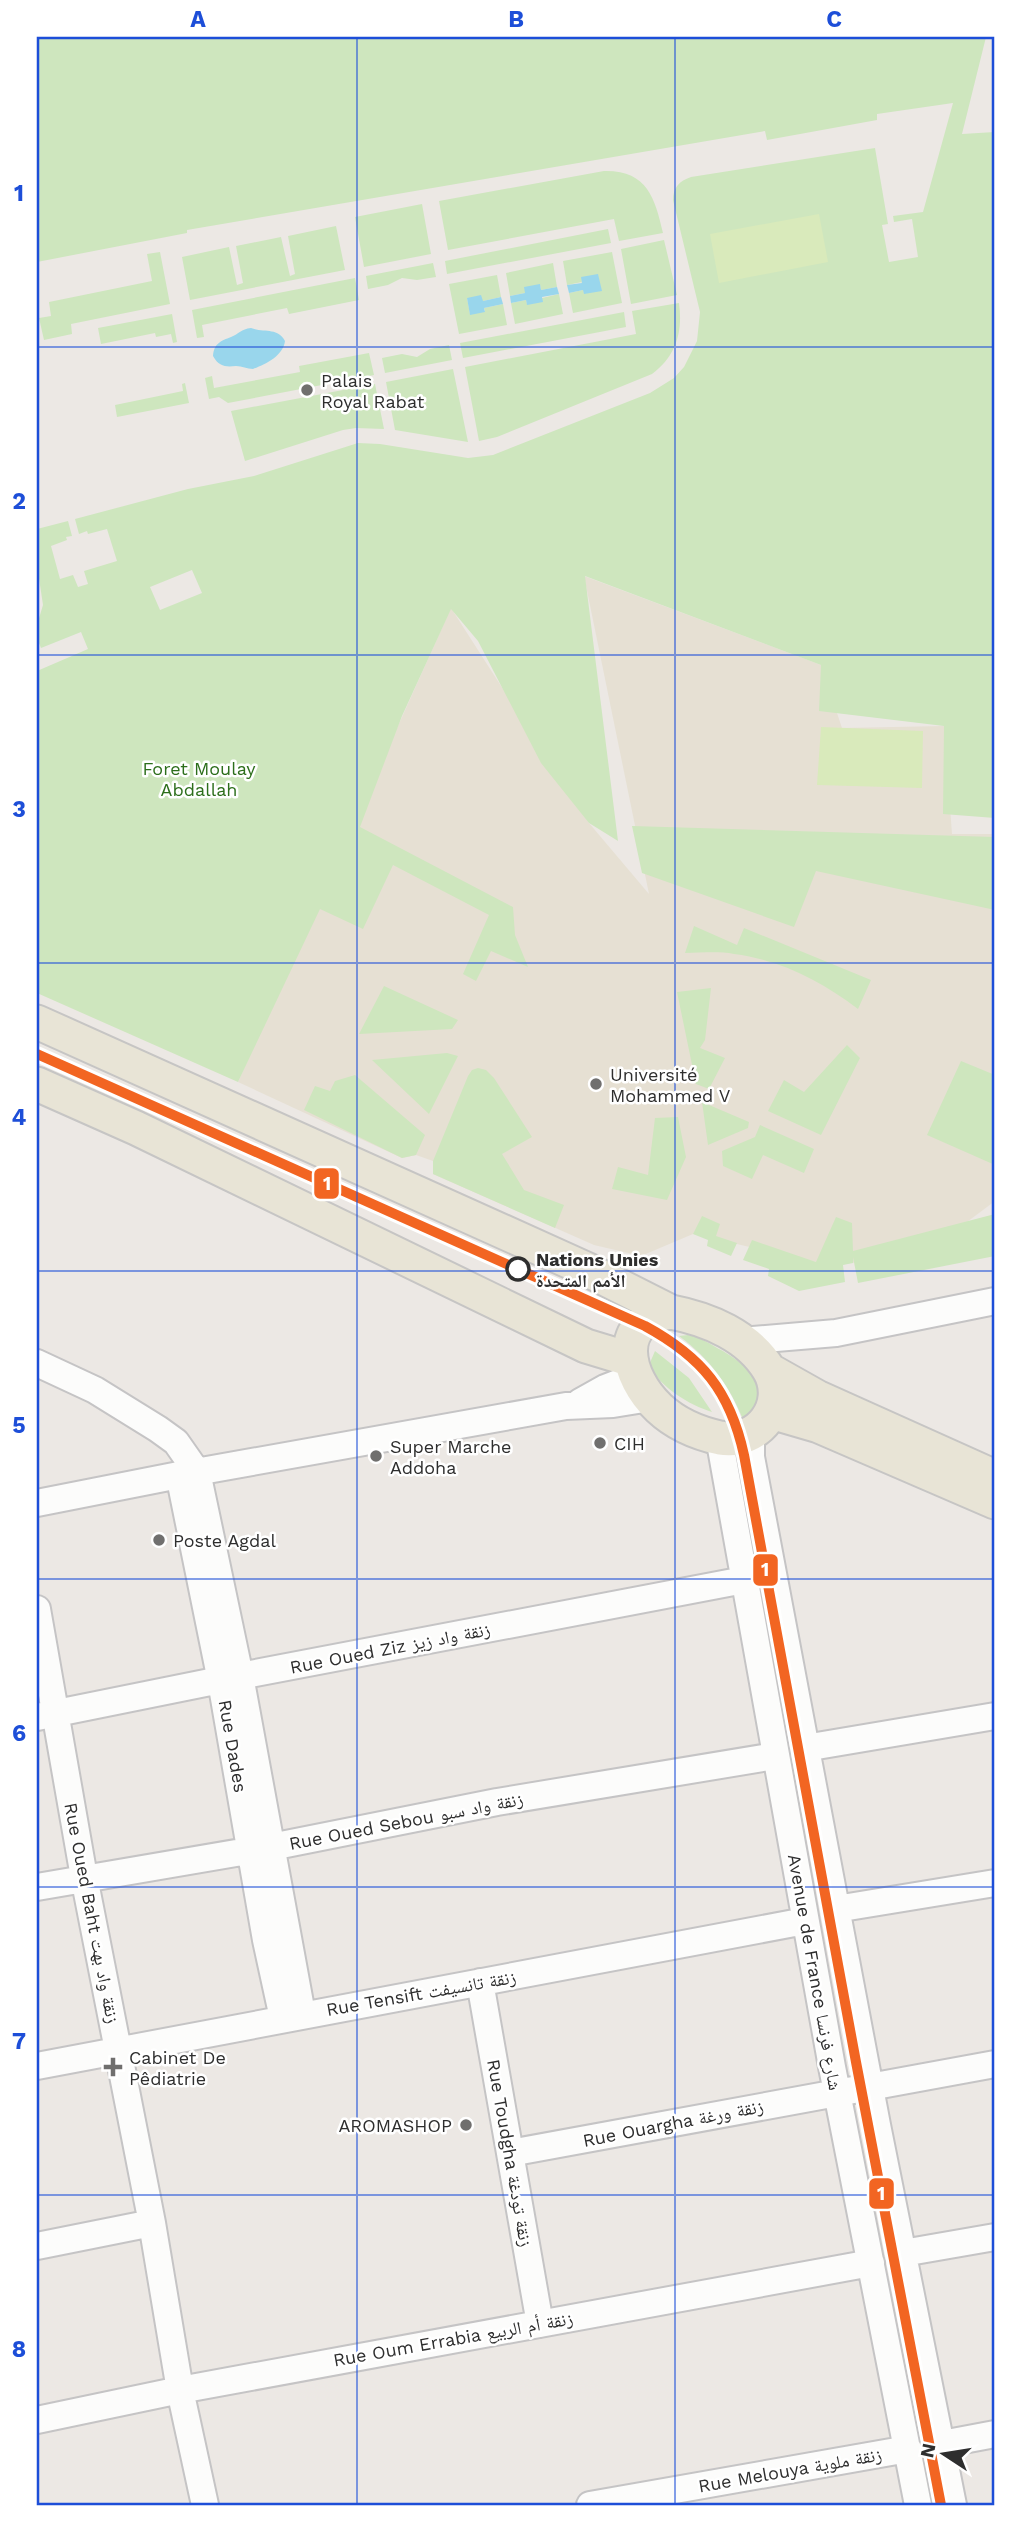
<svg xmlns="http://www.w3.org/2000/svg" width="1032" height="2542" font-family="'Work Sans','Noto Naskh Arabic',sans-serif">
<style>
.education{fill:#e6e0d3}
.green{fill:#cee6be;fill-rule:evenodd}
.pitch{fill:#d9eabb}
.water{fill:#99d6ec}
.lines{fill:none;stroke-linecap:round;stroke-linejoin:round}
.minor-casing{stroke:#c5c4c5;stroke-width:30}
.major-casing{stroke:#c6c5c4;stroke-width:37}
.minor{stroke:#fcfcfb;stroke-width:26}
.major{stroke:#e8e4d6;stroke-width:33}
.tram-1-casing{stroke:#fff;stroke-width:16}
.tram-1{stroke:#f26522;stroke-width:10}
.grid{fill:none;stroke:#1d4ed8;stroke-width:2;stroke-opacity:0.55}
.poi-dot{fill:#706f6e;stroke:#fff;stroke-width:2.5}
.stop-dot{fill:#fff;stroke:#2e2e2e;stroke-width:3.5}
.labels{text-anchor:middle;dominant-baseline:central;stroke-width:5;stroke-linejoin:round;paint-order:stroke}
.poi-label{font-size:18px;fill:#2e2e2e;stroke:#fff;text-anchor:start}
.park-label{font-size:18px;fill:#2c6e1b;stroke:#fff}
.stop-label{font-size:18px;font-weight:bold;fill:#2e2e2e;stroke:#fff;text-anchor:start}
.street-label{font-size:18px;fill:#2e2e2e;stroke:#fff}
.line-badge{stroke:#fff;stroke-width:2.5}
.badge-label{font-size:19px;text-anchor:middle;font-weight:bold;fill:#fff}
.neatline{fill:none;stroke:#1d4ed8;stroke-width:2.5}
.grid-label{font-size:23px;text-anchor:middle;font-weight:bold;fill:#1d4ed8}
</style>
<rect width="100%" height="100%" fill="#ece8e4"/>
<path class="education" d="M584,576L821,665L842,728L944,726L952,834H995V1201L967,1222L853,1263L816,1262L693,1234L641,1256L594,1245L433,1174V1161L416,1155L402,1158L238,1082L451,608L589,823L649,894Z"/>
<path class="green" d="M37,37H986L962,134L995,132V818L943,814L944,726L819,711L821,665L585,576L618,841L589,823L541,763L478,641L451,609L402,716L360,827L513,907L515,935L528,967L491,951L476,981L463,974L489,915L393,865L363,929L320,909L238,1082L37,993V671L88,649L81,632L41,648L37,638V625L43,605L37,565V529L68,521L72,536L66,537L67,540L51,546L60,579L73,575L78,587L88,584L84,571L117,561L107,529L88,534L87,531L79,534L75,519L188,489L254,476L358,443L380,444L468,458L493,455L650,393L674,378L684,367L697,341L700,312L673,200C673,188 679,181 691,177L875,148L888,224L882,225L889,262L918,257L912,219L894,222L893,216L923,212L953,103L877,114V120L767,140L765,131L187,230V233L37,262ZM192,570L202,593L160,610L150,587Z
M604,171C647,170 655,198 663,233L619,241L614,219L448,250L439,201Z
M422,204L431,254L364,267L355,217Z
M336,226L345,270L190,300L182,257L229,247L237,285L243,283L236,246L281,237L290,276L295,274L288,236Z
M608,229L611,243L447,274L445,261Z
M664,240L677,295L631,304L621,249Z
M160,252L170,304L71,324L72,334L44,340L39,318L51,316L49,302L152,281L147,254Z
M612,252L622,303L573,313L569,293L583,290L584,294L581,278L582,282L567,285L563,261Z
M433,263L436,277L417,280L402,278L388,285L368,289L366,276Z
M553,263L557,287L541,290L540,285L525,293L510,296L506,273Z
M497,275L501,297L483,301L467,298L470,314L485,311L484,308L503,304L507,325L459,334L449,284Z
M355,278L359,300L289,314L287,308L202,325L204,337L197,338L192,310Z
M559,294L563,314L515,324L511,303L526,300L527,304L542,298Z
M679,303C683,332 676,356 652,374L497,437L479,441L465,367L636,334L632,311Z
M624,312L626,327L463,358L460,343Z
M172,314L177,342L173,343L171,334L156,337L155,333L101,344L98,328Z
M449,345L452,360L385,373L382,358L402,354L417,357L430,349Z
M369,353L374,375L228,403L219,397L209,399L205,378L212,376L214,388L300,372L299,366Z
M453,369L468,442L395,430L386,382Z
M185,383L189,403L117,417L115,405L183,391L182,384Z
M375,384L384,429L356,428L343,430L245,461L231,411Z
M632,826L995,837V910L816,871L794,927L642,873Z
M694,926L737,945L744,928L871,980L858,1009C821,981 781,960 734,954C718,951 701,953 685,953Z
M384,986L458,1020L452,1029L359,1034Z
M711,988L705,1040L700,1048L725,1058L709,1089L696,1084L677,992Z
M847,1045L860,1058L821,1135L768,1111L784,1080L804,1092Z
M447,1053L458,1056L429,1114L372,1060Z
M961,1061L995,1075V1165L927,1135Z
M478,1068L486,1070L494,1078L532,1137L502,1154L524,1190L564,1205L555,1228L433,1174V1161L468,1076L472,1070Z
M355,1075L425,1135L416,1155L402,1158L304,1110L315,1086L330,1091L335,1081Z
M702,1102L749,1122L748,1128L708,1145Z
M678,1117L686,1157L667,1200L612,1189L618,1167L648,1175L655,1118Z
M760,1125L814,1149L804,1173L763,1155L752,1179L723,1166L722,1151L755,1137Z
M995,1214V1256L858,1283L853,1257V1263L843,1265L845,1282L799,1291L768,1276L769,1269L743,1260L752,1240L816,1262L836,1217L852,1223L853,1251Z
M702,1216L720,1224L716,1236L737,1243L731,1256L707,1246L708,1240L693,1234Z
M688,1335C701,1337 711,1345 723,1351C755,1371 776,1389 744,1422C730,1386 710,1359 679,1336Z
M655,1351L689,1378L712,1412C689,1405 660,1387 649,1365Z"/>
<path class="pitch" d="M819,214L828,262L719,283L710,234Z
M821,727L923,731L922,788L817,785Z"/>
<path class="water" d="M598,274L602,291L584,294L583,290L569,293L567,285L582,283L581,277Z
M540,284L541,290L557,287L559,294L542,297L543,302L527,305L526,300L511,303L510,296L525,293L524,287Z
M481,295L483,301L501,297L503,304L484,308L485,312L470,315L467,298Z
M251,328C264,333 278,327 285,341C283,356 266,364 253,369C247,369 242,366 236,366C226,367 219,367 213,356C214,343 221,341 231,337C239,334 241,329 251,328Z"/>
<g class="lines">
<g class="minor-casing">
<path id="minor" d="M741,1341L836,1333L995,1301
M37,1363L95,1390L158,1429L176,1442L197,1472L240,1676L302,2014
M580,1402L605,1388L636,1376
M751,1435V1457L877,2125L953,2505
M719,1437L832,2067L918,2505
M180,1479L221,1681L266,1940L283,2018
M37,1503L179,1475L566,1406L613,1404L650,1398
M37,1609L84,1877L152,2223L180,2390L205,2505
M37,1717L240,1676L744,1580
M805,1748L995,1716
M37,1887L271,1847L497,1802L775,1756
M836,1909L995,1883
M480,1982L540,2324
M37,2066L805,1921
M510,2153L995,2064
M37,2246L152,2223
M903,2253L995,2237
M37,2420L180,2390L871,2263
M942,2444L995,2434
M590,2505L908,2449"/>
</g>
<g class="major-casing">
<path id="major" d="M37,1022L586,1269L671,1312
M37,1084L136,1128L586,1346L629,1359
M671,1312C708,1319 749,1336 769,1370C789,1405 758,1445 720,1438C697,1433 676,1424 659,1408C626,1377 612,1320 671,1312Z
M769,1370L817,1397L995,1477
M771,1412L819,1426L995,1502"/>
</g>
<use href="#minor" class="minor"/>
<use href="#major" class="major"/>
<g class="tram-1-casing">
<path id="tram-1" d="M37,1054L645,1326C702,1357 730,1391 744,1455L856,2062L941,2505"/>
</g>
<use href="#tram-1" class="tram-1"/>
</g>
<path class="grid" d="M357,37V2505M675,37V2505M37,347H995M37,655H995M37,963H995M37,1271H995M37,1579H995M37,1887H995M37,2195H995"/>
<g class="poi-dot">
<circle cx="307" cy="390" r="7"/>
<circle cx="596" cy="1084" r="7"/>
<circle cx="600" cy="1443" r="7"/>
<circle cx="376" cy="1456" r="7"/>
<circle cx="159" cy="1540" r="7"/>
<path d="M109.5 2056.5h7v7h7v7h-7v7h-7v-7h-7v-7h7z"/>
<circle cx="466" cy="2125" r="7"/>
</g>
<circle class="stop-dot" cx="518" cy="1269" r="11"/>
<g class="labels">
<g class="poi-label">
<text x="321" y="380">Palais<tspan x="321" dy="21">Royal Rabat</tspan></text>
<text x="610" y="1074">Université<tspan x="610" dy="21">Mohammed V</tspan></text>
<text x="614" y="1443">CIH</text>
<text x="390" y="1446">Super Marche<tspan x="390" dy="21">Addoha</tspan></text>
<text x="173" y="1540">Poste Agdal</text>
<text x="129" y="2057">Cabinet De<tspan x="129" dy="21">Pêdiatrie</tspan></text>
<text x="452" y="2125" text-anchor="end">AROMASHOP</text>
</g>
<g class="park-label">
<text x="199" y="768">Foret Moulay<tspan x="199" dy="21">Abdallah</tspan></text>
</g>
<g class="stop-label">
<text x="536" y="1259">Nations Unies<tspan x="536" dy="21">الأمم المتحدة</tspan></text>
</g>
<g class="street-label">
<text transform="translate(390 1648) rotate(-11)">Rue Oued Ziz زنقة واد زيز</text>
<text transform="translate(233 1746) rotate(80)">Rue Dades</text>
<text transform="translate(406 1821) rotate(-11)">Rue Oued Sebou زنقة واد سبو</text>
<text transform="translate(92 1913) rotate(79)">Rue Oued Baht زنقة واد بهت</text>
<text transform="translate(815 1972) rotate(80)">Avenue de France شارع فرنسا</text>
<text transform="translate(421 1993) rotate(-10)">Rue Tensift زنقة تانسيفت</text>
<text transform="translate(673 2123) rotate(-11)">Rue Ouargha زنقة ورغة</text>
<text transform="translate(510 2153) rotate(80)">Rue Toudgha زنقة تودغة</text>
<text transform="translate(453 2339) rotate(-10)">Rue Oum Errabia زنقة أم الربيع</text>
<text transform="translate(790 2470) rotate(-10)">Rue Melouya زنقة ملوية</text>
</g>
</g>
<g class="line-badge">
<rect x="313" y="1167" width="27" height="33" rx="7" fill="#f26522"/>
<rect x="752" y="1553" width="27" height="34" rx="7" fill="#f26522"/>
<rect x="868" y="2177" width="27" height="33" rx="7" fill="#f26522"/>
</g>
<g class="badge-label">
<text x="327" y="1190">1</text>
<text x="765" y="1576">1</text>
<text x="881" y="2200">1</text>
</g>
<rect width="1032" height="2542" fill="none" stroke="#ffffff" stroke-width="77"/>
<g transform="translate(944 2454) rotate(282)" stroke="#ffffff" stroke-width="5" paint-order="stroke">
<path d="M0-5L12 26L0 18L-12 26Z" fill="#2e2e2e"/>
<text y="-10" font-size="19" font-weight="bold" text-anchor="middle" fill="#2e2e2e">N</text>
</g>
<rect x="38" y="38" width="955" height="2466" class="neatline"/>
<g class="grid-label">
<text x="198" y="27">A</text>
<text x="516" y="27">B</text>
<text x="834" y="27">C</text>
<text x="19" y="201">1</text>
<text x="19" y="509">2</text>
<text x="19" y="817">3</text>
<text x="19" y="1125">4</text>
<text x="19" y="1433">5</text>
<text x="19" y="1741">6</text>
<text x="19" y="2049">7</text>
<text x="19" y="2357">8</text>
</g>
</svg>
